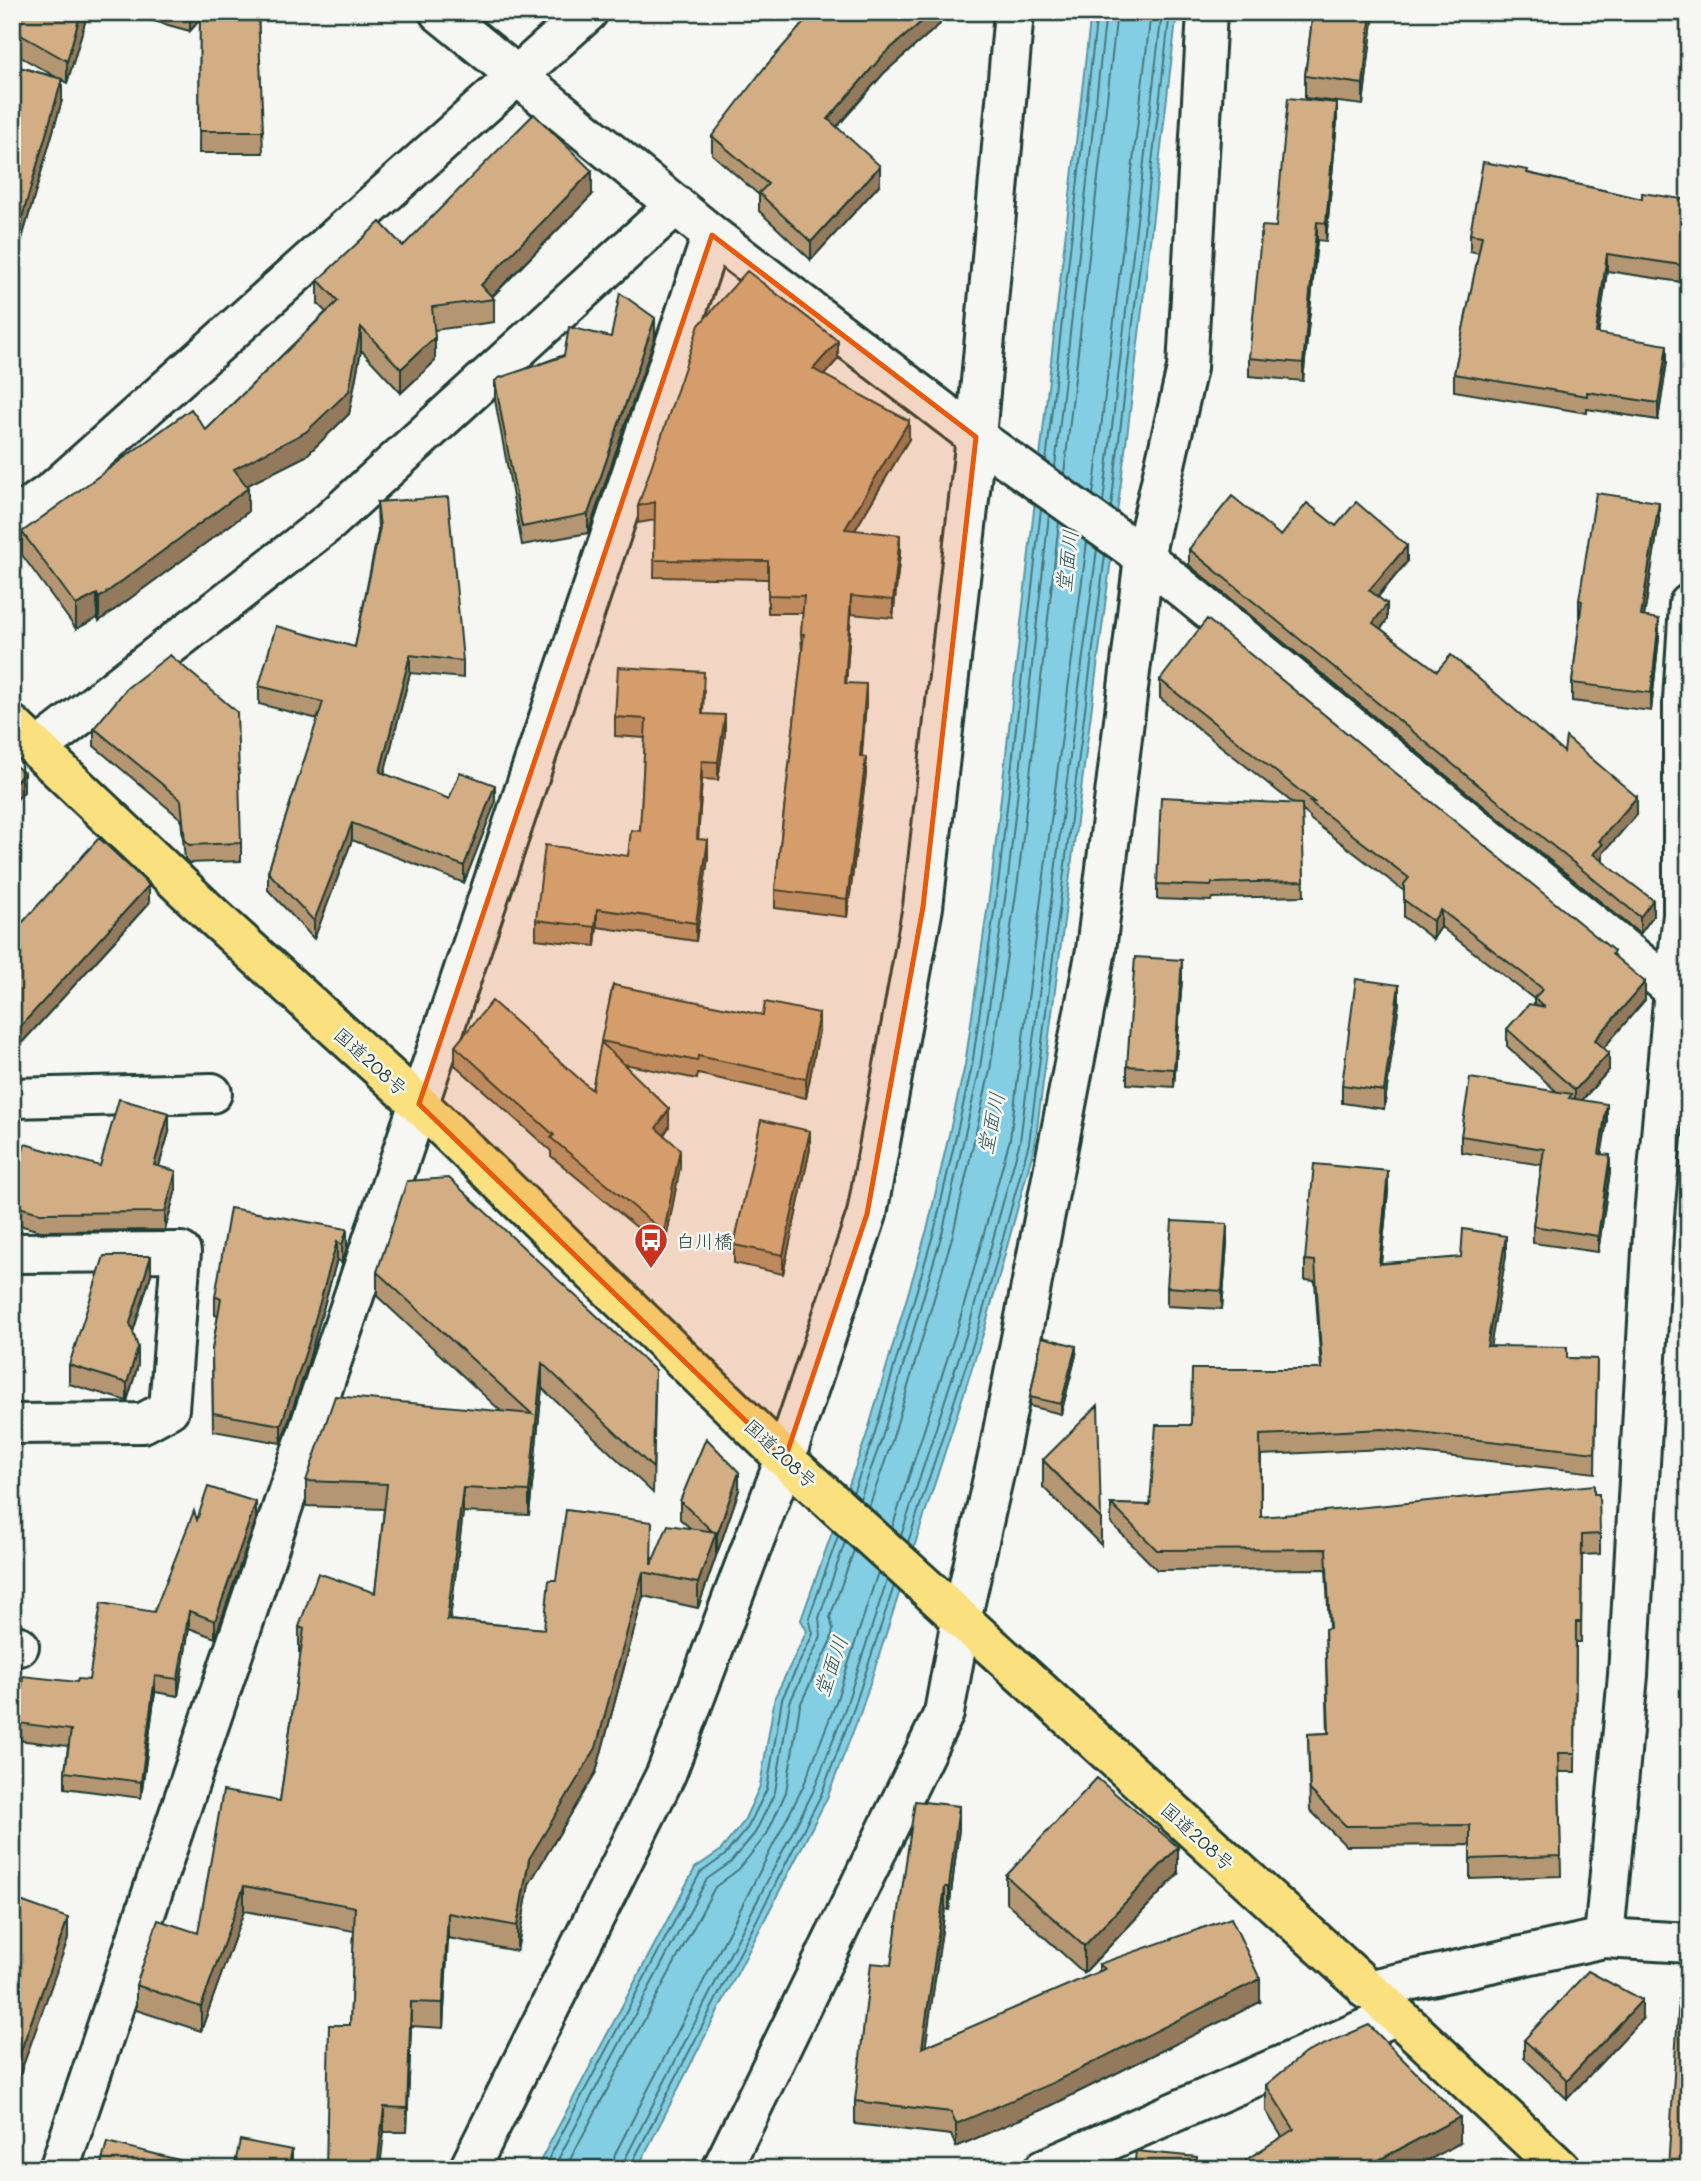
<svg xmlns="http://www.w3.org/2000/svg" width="1701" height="2181" font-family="Mali,'Klee One',sans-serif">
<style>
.water{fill:#84cee4;stroke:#5c949e;stroke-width:2}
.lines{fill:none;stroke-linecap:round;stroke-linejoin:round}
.shore{stroke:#47777a;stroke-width:2}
.street-casing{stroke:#1f3d34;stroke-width:44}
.highway-casing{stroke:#1f3d34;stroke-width:44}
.street{stroke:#f6f6f2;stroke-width:38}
.highway{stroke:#fbe080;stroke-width:38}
.wall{fill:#b59672;stroke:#1f3d34;stroke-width:2}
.shaded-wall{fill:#947a5d;stroke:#1f3d34;stroke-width:2}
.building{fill:#d3ae85;stroke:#1f3d34;stroke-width:2}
.marked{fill:#e8590c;fill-opacity:0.2;stroke:#e8590c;stroke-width:5;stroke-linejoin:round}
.labels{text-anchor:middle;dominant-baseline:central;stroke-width:5;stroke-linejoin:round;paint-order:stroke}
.street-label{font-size:19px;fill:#1f3d34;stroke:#f6f6f2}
.poi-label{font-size:19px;fill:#1f3d34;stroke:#f6f6f2;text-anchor:start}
.water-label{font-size:21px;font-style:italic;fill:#335a57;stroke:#f6f6f2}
</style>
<rect width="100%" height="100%" fill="#f6f6f2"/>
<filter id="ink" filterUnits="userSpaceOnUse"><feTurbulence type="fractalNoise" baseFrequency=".0143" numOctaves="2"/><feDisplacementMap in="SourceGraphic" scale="14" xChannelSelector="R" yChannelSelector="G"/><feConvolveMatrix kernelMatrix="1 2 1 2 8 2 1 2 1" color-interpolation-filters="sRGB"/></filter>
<g filter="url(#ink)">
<path class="water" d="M1091,12H1177L1128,428L1035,1144L984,1331L861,1711L827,1798L637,2169H536L695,1868L720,1851L743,1823L760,1786L775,1697L807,1631L801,1620L866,1437L928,1226L965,1065L992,876Z"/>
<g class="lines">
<path class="shore" d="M1046,462L1097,12
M1055,467L1106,12
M1064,474L1117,12
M1093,495L1151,12
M1103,502L1162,12
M1111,507L1170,12
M853,1493L873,1439L935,1228L972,1066L999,877L1041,509
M860,1499L881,1441L943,1230L980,1068L1008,878L1049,515
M869,1507L891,1444L953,1234L990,1070L1018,880L1059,522
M892,1528L959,1323L1010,1139L1087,542
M901,1536L969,1326L1020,1141L1097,549
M908,1542L978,1329L1029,1143L1105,555
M543,2169L700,1873L724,1856L748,1827L767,1789L782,1699L813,1634L809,1618L838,1536
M553,2169L707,1879L730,1863L755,1833L775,1792L790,1702L821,1636L819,1618L845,1542
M565,2169L715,1887L739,1869L767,1834L786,1792L800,1705L831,1640L833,1629L830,1617L854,1550
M612,2169L615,2154L803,1787L836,1702L878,1572
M623,2169L625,2159L813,1792L846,1706L887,1580
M632,2169V2163L821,1795L854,1708L894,1586"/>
<g class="street-casing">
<path id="street" d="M439,12L712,235L976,437L1144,557L1674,990L1689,1005
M12,520L54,490L588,12
M37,749L329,522L676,205
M12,1098L212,1093
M12,1253L181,1252L169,1409L143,1423L12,1424
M12,1644L19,1646
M1604,1938L1628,1675L1654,1216L1674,990L1683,915V700L1689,604
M1367,1990L1604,1938L1689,1943
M59,2169L712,235
M469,2169L666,1774L785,1459L867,1214L923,907L976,437L1014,12
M722,2169L944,1713L961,1620L999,1452L1096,950L1144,557L1187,368L1207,12
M1044,2169L1397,2015"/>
</g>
<g class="highway-casing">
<path id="highway" d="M12,725L216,919L419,1104L785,1459L1397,2015L1561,2169"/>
</g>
<use href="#street" class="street"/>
<use href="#highway" class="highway"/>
</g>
<path class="wall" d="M12,12H88L67,83L62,80V100L12,273V65L56,77L12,52Z
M121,12H258L263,153H199L200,20L190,31Z
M940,12V24L884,73L837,127L880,184L811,260L759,211V195L712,154V136Z
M1313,12H1374L1363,105L1305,98V76Z
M1337,121L1326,241L1317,240L1303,381L1249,376V358L1276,227Z
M1528,173L1642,199L1689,200L1688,283L1607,271L1598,334L1667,362L1658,420L1587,409V413L1454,391V374L1479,253L1470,251V234Z
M592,195L492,297L494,299V322L434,330L435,361L401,393L361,350L349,414L306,456L246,486L248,512L99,621L97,618L76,629L22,555V532L206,430L326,312L318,304V280L403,246Z
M611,337H655L588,533L522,545L495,400V381Z
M838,359L824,375L909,439L855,530L900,553L893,618L851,614L846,683L866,702L862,756L866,774L847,917L775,908V890L802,652L801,634L803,613H768V579L654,577L655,520L638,523V506Z
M377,502L463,661V678L410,673L384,774L449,799L495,803L464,883L352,840L314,939L268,890V872L318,719L259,704V686L355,647L378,532Z
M1659,521L1644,617L1659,637L1651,711L1572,701V683L1580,619H1579V600Z
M1336,526L1407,562L1378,597L1387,620L1381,629L1437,671L1637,814L1603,853L1602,861L1653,916L1640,934L1189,565V549L1281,536Z
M1160,680L1614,955L1645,1000L1603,1048L1609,1070L1582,1100L1607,1120L1601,1154L1610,1172L1598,1252L1533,1243V1226L1542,1165L1461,1152V1136L1557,1092L1507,1046V1029L1534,1005V999L1441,927L1433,939L1404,917V891L1310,819V817L1302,810L1304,896L1212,898L1211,901L1157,899V884L1294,804L1160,698Z
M704,690L703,714L725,733L718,780L702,779L698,839L708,858L696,941L597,927L595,946L536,939V920L628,856L640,831L645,738L615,736V717Z
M94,728L241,843V861L189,863L185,859L181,819L94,746Z
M149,903L18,1047L12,1041V934Z
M1182,978L1174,1087L1127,1084V1066Z
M613,985L819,1031L806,1098L698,1074L697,1079L624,1064L669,1127L664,1135L680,1167L664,1250L551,1156V1151L455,1065V1046L592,1090Z
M1399,1003L1384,1109L1342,1103V1085Z
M169,1132L159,1166L176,1189L165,1230L40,1231L12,1223V1187L100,1166Z
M810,1149L783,1274L734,1263V1245Z
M1388,1191L1381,1263L1506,1255L1490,1346L1567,1358L1597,1359L1595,1473L1383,1449L1261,1455V1517L1594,1494L1600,1534V1554L1582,1555L1581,1642H1576L1575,1772H1559L1561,1876L1470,1879V1845L1346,1846L1310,1810L1308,1734L1328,1733L1325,1629L1329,1628L1326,1569L1157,1570L1111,1523V1504L1150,1505L1191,1425L1321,1369L1315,1281L1305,1280V1260Z
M347,1229V1247L342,1264L337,1259L308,1363L281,1443L213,1431L212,1350L218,1316L215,1315V1297Z
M1227,1243L1222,1309L1167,1306V1287Z
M377,1272L655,1394L653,1493L542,1388L529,1515L463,1512L450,1620L544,1629L556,1580L651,1564L690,1528L680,1519V1501L739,1490L717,1554L716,1553V1556L698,1608L643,1596L596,1772L529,1884L517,1951L448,1938L443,2028L411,2026L407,2132H384L350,2025L354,1931L244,1911L201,2031L136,2010V1985L198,1933L280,1801L301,1652H299V1627L375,1593L384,1509L306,1506V1481L502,1412L377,1296Z
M151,1274L133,1332L138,1365L127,1401L69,1384V1365Z
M1076,1355L1061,1414L1030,1406V1397Z
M1043,1460L1101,1519V1545L1043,1487Z
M256,1519L215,1638L189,1628L178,1696L155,1692L141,1798L65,1788V1772L68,1746L18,1740V1723L77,1682L89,1680L154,1612L197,1520Z
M1689,1698V1807H1687V1789Z
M959,1829L949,1910L945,1909L925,2047L1099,1972V1964L1260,2002L1050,2106L956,2147L951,2135L855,2124V2101L891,1965Z
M1178,1874L1084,1973L1006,1902V1876Z
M1642,2019L1567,2099L1524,2058V2040Z
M1266,2085L1460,2143L1412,2169H1246V2160L1282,2137L1266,2111Z"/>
<path class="shaded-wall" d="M81,12H88L67,83V61Z
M190,12H200V19L190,31Z
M933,12H940V24L884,73L828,137V119L884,54Z
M1371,12H1374L1363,105V84Z
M62,79V100L12,273V252Z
M1337,103V121L1326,241V223Z
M880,166V184L811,260V242Z
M592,171V195L489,299L481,285Z
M1317,222V240L1303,381V363Z
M1607,254V271L1596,350V333Z
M655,318V337L588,533V514Z
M361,327V350L349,414L306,456L234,492V469Z
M435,337V361L401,393V369Z
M838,341V359L813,387V369Z
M1667,345V362L1658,420V403Z
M909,421V439L845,547V529Z
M248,488V512L99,621V598Z
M1659,502V521L1641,635V616Z
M900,535V553L893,618V600Z
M1407,546V562L1369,606V590Z
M97,594V618L76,629V605Z
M851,596V614L845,700V683Z
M1387,604V620L1373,639V623Z
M1659,619V637L1651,711V693Z
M410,655V673L380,790V772Z
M866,684V702L860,773V756Z
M725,715V733L718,780V762Z
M866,757V774L847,917V899Z
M702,761V779L697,857V839Z
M24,773V792L12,804V786Z
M495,785V803L464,883V866Z
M1637,797V814L1603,853V860L1593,871V854L1599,841Z
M352,823V840L314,939V921Z
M708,840V858L696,941V923Z
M149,885V903L18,1047V1029Z
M1653,900V916L1640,934V917Z
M597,909V927L595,946V927Z
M1441,910V927L1433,939V921Z
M1182,960V978L1174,1087V1069Z
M1645,982V1000L1595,1058V1040Z
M1399,985V1003L1384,1109V1091Z
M819,1013V1031L806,1098V1079Z
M1609,1053V1070L1575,1108V1090Z
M1607,1104V1120L1599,1170V1154Z
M669,1109V1127L656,1146V1128Z
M169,1113V1132L154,1183V1165Z
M810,1131V1149L783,1274V1255Z
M680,1149V1167L664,1250V1232Z
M1610,1155V1172L1598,1252V1236Z
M176,1171V1189L165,1230V1212Z
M1388,1171V1191L1379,1283V1264Z
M1227,1224V1243L1222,1309V1291Z
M347,1229V1247L342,1264V1245Z
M1506,1236V1255L1487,1366V1346Z
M337,1241V1259L308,1363L281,1443V1425Z
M151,1256V1274L130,1341V1323Z
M1076,1346V1355L1061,1414V1404Z
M138,1347V1365L127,1401V1383Z
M542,1363V1388L529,1515V1491Z
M739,1472V1490L717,1554V1535Z
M463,1488V1512L447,1644V1620Z
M256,1502V1519L215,1638V1621Z
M716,1532V1556L698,1608V1583Z
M643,1572V1596L596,1772L529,1884L517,1951V1926L529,1859Z
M189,1611V1628L178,1696V1679Z
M155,1676V1692L141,1798V1782Z
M959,1806V1829L949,1910V1887Z
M1178,1847V1874L1084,1973V1946Z
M244,1886V1911L201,2031V2007Z
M945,1887V1909L922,2071V2048Z
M448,1913V1938L443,2028V2003Z
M68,1918V1939L18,2080V2090L12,2107V2086L15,2067Z
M1260,1979V2002L1050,2106L956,2147V2124Z
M1642,2000V2019L1567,2099V2080Z
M411,2002V2026L407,2132V2108Z
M384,2107V2132L380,2169H377Z
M1460,2117V2143L1412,2169H1362Z
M292,2150V2168L288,2169Z"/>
<path class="building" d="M12,12H81L67,61L12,30Z
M200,12H258L263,131H199Z
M813,12H933L884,54L828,119L880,166L811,242L759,193L768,184L712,136L765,67Z
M1313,12H1371L1363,84L1305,76Z
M12,65L62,79L12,252Z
M1288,98L1337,103L1326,223L1317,222L1303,363L1249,358L1262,226L1276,227Z
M534,114L592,171L481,285L494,299L432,307L435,337L401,369L361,327L349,391L306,432L234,469L248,488L99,598L97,594L76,605L22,532L191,409L206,430L338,301L318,280L380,222L403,246Z
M1483,162L1528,170L1527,173L1642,199V193L1689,200L1688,266L1607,254L1596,333L1667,345L1658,403L1587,392V396L1454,374L1482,236L1470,234Z
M747,271L838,341L813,369L909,421L845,529L900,535L893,600L851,596L845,683L866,684L860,756L866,757L847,899L775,890L804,634H801L804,596L768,595V561L654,560L655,502L638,506L699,325Z
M620,293L655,318L588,514L522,527L495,381L499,378L564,356L569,327L611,337Z
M1596,493L1659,502L1641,616L1659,619L1651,693L1572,683L1582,601L1579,600Z
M1232,496L1281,536L1307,503L1336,526L1356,502L1407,546L1369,590L1387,604L1373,623L1437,671L1451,655L1564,752L1566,737L1637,797L1599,841L1603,844L1593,854L1653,900L1640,917L1189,549Z
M448,497L463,661L410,655L380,772L449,799L460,772L495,785L464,866L352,823L314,921L268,872L323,702L259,686L276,626L355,647L380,527L377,502Z
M1207,619L1614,951L1612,954L1645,982L1595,1040L1609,1053L1575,1090L1507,1029L1529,1004L1545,1007L1534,998L1543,989L1441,910L1433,921L1404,900V884L1409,878L1310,802H1314L1160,680Z
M170,655L237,712L241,843L189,845L185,841L181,800L94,728L127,688Z
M618,667L704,672L702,714L725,715L718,762L702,761L697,839L708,840L696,923L597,909L595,927L536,920L545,845L628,856L631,830L640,831L646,719L615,717Z
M12,763L24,773L12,786Z
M1161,797L1302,804L1304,881L1212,883L1211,886L1157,884Z
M99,838L149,885L18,1029L12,1023V934Z
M1135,957L1182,960L1174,1069L1127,1066Z
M1356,979L1399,985L1384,1091L1342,1085Z
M613,985L763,1015L765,1002L819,1013L806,1079L698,1056L697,1061L601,1041Z
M492,1001L592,1090L601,1042L669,1109L656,1128L680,1149L664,1232L551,1138L554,1135L455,1046Z
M1470,1078L1572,1094L1569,1098L1607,1104L1599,1154L1610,1155L1598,1236L1533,1226L1544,1149L1461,1136Z
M119,1099L169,1113L154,1165L176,1171L165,1212L40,1213L12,1205V1187L25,1144L100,1166Z
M761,1120L810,1131L783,1255L734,1245Z
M1314,1164L1388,1171L1379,1264L1461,1257L1463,1229L1506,1236L1487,1346L1567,1347V1358L1597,1359L1595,1453L1383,1429L1260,1435L1261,1517L1594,1485V1494H1599L1600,1534L1582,1535L1581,1622H1576L1575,1753H1558L1561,1856L1470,1859V1825L1346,1826L1310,1790L1308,1734L1329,1733L1325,1629L1330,1628L1326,1549L1157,1550L1111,1504L1150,1505L1156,1425H1191L1192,1369H1322L1315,1261L1305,1260Z
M449,1178L655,1370L653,1468L542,1363L529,1491L463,1488L447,1620L544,1629L549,1580H556L566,1510L652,1522L651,1565L668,1525L716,1532L698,1583L643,1572L596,1748L529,1859L517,1926L448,1913L443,2003L411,2002L407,2108L384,2107L377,2169H326L329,2025H350L355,1907L244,1886L201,2007L136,1985L158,1920L198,1933L223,1791L280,1801L304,1629L299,1627L318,1573L375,1593L387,1484L306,1481L335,1396L532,1414L377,1272L407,1181Z
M230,1208L347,1229L342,1245L337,1241L308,1345L281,1425L213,1413L212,1350L221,1298L215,1297Z
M1172,1221L1227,1224L1222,1291L1167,1287Z
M104,1256H151L130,1323L138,1347L127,1383L69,1365Z
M1042,1337L1076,1346L1061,1404L1030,1397Z
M1098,1405L1101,1519L1043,1460Z
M706,1438L739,1472L717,1535L715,1534L716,1532H713L680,1501Z
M208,1487L256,1502L215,1621L189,1611L178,1679L155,1676L141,1782L65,1772L71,1730L18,1723L23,1676L77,1682L78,1679L89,1680L101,1603L154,1612L194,1511L197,1520Z
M1687,1698H1689V1789H1687Z
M1097,1778L1178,1847L1084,1946L1006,1876Z
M915,1801L959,1806L949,1887H945L922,2048L1105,1969L1099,1964L1231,1918L1260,1979L1050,2084L956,2124L951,2112L855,2101L871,1963L891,1965Z
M12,1898L68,1918L15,2067L18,2069L12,2086Z
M1681,1967L1689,1968V2169H1668Z
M1588,1971L1642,2000L1567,2080L1524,2040Z
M1369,2025L1460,2117L1362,2169H1250L1246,2160L1294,2129L1266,2085L1305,2053Z
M240,2140L292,2150L288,2169H234Z
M107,2142L215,2169H100Z
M1136,2151L1197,2157L1196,2169H1134Z"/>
</g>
<path class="marked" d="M712,235L976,437L923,907L867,1214L785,1459L419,1104Z"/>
<defs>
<g id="bus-pin" transform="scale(1.75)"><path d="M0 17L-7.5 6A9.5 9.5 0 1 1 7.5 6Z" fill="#c8321e" stroke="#f6f6f2"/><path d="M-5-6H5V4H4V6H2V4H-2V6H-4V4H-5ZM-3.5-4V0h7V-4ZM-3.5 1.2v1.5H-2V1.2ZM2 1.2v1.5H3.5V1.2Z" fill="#fff"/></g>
</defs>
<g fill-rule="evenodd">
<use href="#bus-pin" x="651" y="1240"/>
</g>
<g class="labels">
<g class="street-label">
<text transform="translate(371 1061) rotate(42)">国道208号</text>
<text transform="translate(781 1453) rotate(43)">国道208号</text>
<text transform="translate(1198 1836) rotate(42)">国道208号</text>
</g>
<g class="poi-label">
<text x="676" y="1240">白川橋</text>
</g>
<g class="water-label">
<text transform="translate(1066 561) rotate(-83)">堂面川</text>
<text transform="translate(990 1123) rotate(-78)">堂面川</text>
<text transform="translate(830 1666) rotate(-71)">堂面川</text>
</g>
</g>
<rect width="1701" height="2181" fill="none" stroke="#f6f6f2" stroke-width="42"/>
<rect x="21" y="21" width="1659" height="2139" fill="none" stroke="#1f3d34" stroke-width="2.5" filter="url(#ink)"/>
</svg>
